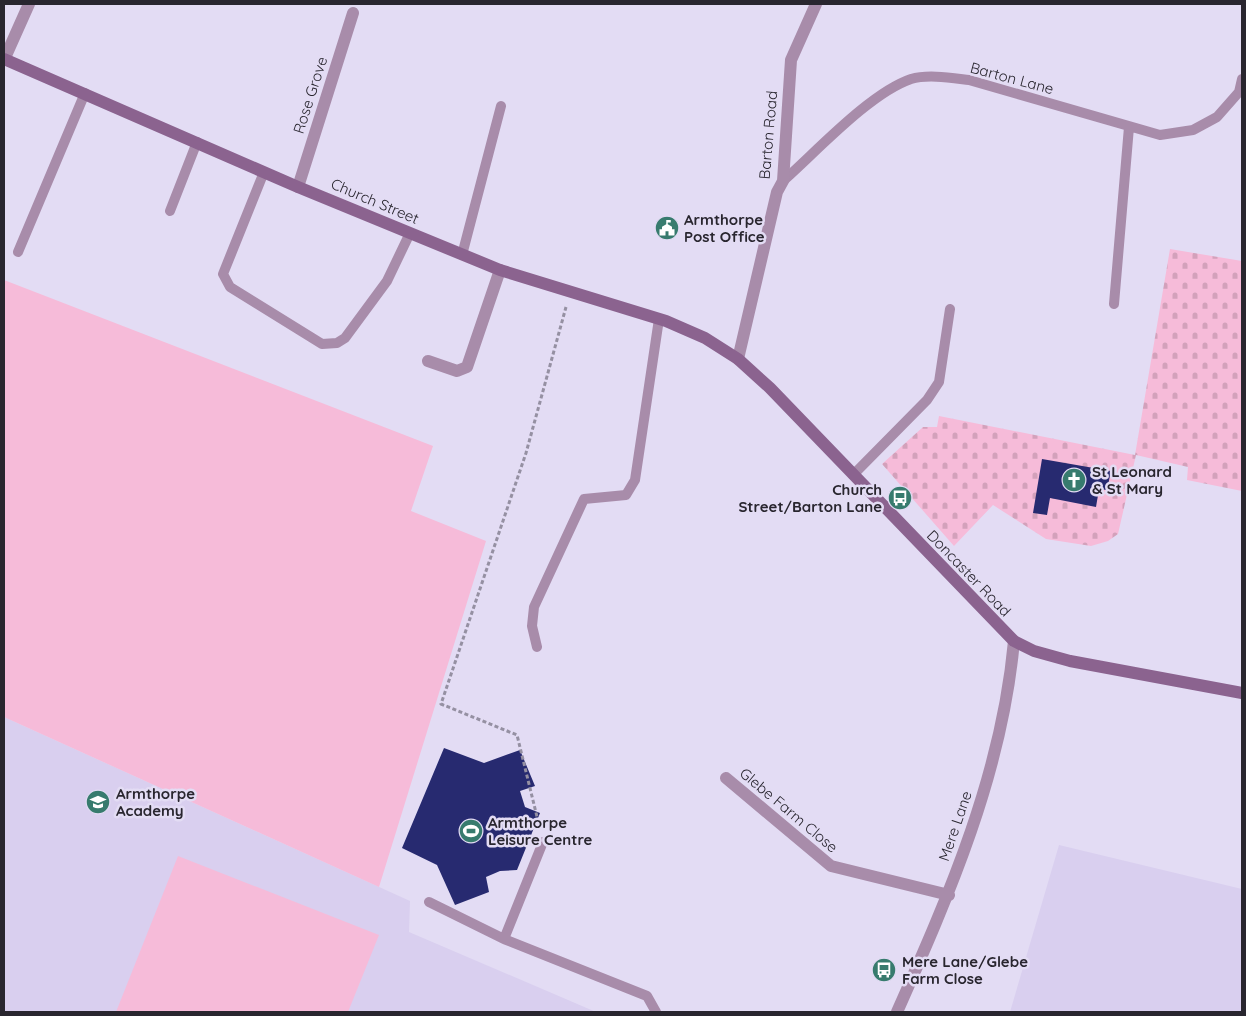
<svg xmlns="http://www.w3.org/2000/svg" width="1246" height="1016" font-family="Quicksand,sans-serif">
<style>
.built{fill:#d9cfef}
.green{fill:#f6bbd9}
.cemetery{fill:url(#cemetery-stones)}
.building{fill:#272a70}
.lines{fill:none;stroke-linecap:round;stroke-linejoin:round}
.path{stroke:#9590a2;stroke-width:3;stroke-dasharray:4 2.5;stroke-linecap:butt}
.lane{stroke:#a88caa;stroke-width:10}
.street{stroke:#a88caa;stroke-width:12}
.secondary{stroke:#8b638f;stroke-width:12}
.labels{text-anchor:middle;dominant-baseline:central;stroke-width:5;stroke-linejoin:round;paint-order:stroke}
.street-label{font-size:15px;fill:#29262f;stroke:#e3dcf4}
.poi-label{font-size:15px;font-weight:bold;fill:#29262f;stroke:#e3dcf4;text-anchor:start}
</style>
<defs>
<pattern id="cemetery-stones" width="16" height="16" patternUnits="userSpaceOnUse" patternTransform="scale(1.25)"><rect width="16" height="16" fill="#f6bbd9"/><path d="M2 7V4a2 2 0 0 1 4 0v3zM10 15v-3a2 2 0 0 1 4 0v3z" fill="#d3a1bb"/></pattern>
</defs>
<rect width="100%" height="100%" fill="#e3dcf4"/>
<path class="built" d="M4,717L410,901L409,932L596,1012H4Z
M1059,845L1242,889V1012H1010Z"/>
<path class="green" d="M4,280L433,446L411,511L486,541L379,887L4,717Z
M178,856L379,935L348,1012H116Z"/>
<path class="cemetery" d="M1170,249L1242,261V491L1187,480L1188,467L1136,455L1118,534L1108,541L1091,546L1046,539L993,505L954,546L882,464L923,427H937L939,416L1135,455Z"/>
<path class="building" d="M1042,459L1111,471L1107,490L1099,489L1096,507L1050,498L1047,515L1033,513Z
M444,748L484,763L520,750L535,786L520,791L525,807L540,813L517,870L500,871L486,877L489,892L455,905L437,865L402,848Z"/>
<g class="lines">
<path class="path" d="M540,829L517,735L441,704L526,453L566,307"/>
<path class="lane" d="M264,172L223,274L230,287L322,344L337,343L345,338L387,281L410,233
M783,181C817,151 870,93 911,79C928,74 952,78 969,80L1160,135L1193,130L1217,117L1239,92L1242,79
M170,211L197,142
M18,252L85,93
M462,255L501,106
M1114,304L1129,127
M853,475L927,400L939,382L950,309
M537,647L532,626L534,607L584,499L626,495L635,480L659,319
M429,902L504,939L647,996L656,1012
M504,939L543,842"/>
<path class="street" d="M4,60L29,4
M298,187L353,13
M738,359L777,192L783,181L791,60L816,4
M428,361L457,371L467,367L500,270
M726,778L831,866L949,895
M897,1012C950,893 1002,773 1014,641"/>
<path class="secondary" d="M4,59L298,187L500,270L666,321L705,338L738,359L770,388L1014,641L1034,651L1070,661L1242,693"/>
</g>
<defs>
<g id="civic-disc" transform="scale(1.25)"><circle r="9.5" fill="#377b6e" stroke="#e3dcf4"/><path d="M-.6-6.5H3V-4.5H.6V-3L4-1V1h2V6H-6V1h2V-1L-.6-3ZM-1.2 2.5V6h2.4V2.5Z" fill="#fff"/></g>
<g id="church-disc" transform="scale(1.25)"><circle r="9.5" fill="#377b6e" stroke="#e3dcf4"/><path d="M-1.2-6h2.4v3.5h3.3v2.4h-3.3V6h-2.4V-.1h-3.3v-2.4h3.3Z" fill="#fff"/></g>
<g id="bus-disc" transform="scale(1.25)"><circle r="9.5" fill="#377b6e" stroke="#e3dcf4"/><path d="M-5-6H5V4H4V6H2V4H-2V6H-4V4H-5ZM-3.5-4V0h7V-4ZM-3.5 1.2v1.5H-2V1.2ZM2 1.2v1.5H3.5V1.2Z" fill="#fff"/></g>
<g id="school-disc" transform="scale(1.25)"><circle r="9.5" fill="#377b6e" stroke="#e3dcf4"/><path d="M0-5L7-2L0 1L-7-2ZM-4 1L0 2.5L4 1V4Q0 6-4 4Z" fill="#fff"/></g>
<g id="stadium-disc" transform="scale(1.25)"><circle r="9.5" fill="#377b6e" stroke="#e3dcf4"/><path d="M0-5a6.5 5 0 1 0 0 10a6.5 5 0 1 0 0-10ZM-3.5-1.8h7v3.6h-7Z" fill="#fff"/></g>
</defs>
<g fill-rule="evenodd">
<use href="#civic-disc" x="667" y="228"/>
<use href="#church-disc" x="1074" y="480"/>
<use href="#bus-disc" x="900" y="498"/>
<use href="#school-disc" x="98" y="802"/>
<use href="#stadium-disc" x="471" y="831"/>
<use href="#bus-disc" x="884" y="970"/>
</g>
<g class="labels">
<g class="street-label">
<text transform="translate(1012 78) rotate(15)">Barton Lane</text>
<text transform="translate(310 95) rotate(-72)">Rose Grove</text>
<text transform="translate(768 135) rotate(-85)">Barton Road</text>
<text transform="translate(375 201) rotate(23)">Church Street</text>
<text transform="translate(969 573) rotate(46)">Doncaster Road</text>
<text transform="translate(789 810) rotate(40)">Glebe Farm Close</text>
<text transform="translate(955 826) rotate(-71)">Mere Lane</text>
</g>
<g class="poi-label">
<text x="684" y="219">Armthorpe<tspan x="684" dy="17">Post Office</tspan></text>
<text x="1092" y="471">St Leonard<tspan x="1092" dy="17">&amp; St Mary</tspan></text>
<text x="882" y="489" text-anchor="end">Church<tspan x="882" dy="17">Street/Barton Lane</tspan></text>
<text x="116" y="793">Armthorpe<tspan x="116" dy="17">Academy</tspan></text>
<text x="488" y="822">Armthorpe<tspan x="488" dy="17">Leisure Centre</tspan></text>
<text x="902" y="961">Mere Lane/Glebe<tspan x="902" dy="17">Farm Close</tspan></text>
</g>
</g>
<rect width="1246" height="1016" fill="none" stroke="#29262f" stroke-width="10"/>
</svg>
